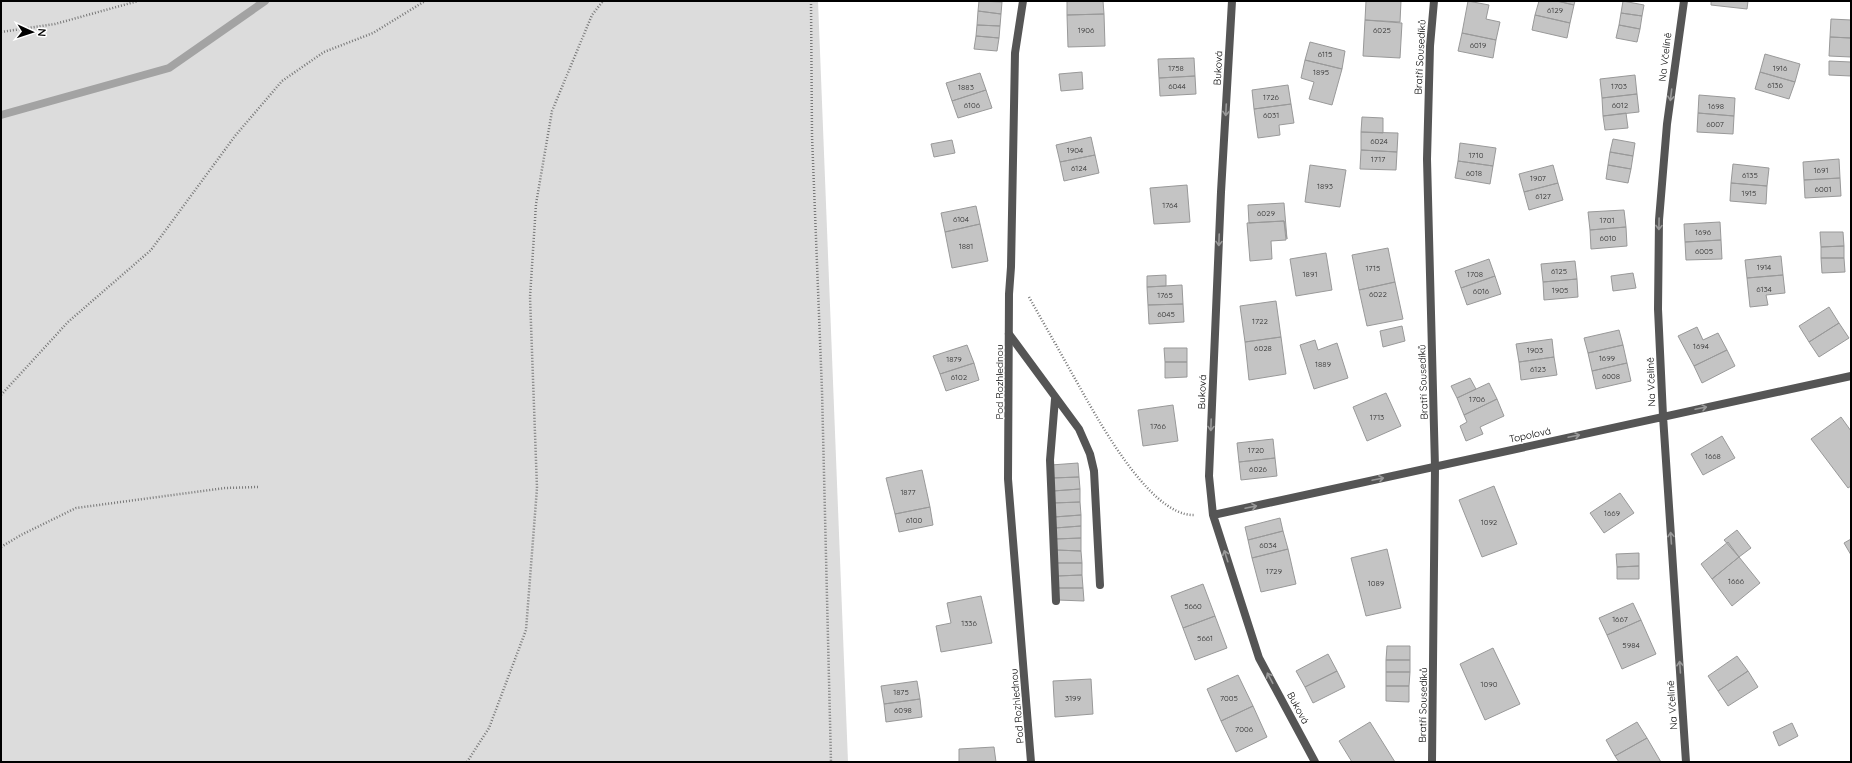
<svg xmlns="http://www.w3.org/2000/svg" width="1852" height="763" font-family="Quicksand,sans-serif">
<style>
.green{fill:#dcdcdc}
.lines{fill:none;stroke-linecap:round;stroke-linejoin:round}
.stream{stroke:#a3a3a3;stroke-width:8}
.building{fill:#c4c4c4;stroke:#999}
.path{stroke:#777;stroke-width:2.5;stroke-dasharray:1 2;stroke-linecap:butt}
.service{stroke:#555;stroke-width:8}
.minor{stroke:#555;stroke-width:8}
.oneway{stroke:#999}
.labels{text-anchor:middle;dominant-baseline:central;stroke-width:3;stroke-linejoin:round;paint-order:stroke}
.number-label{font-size:8px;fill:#313131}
.street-label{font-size:10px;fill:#000;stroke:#fff}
</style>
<rect width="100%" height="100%" fill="#fff"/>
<path class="green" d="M1,1H818L848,762H1Z"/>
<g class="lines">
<path class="stream" d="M1,115L169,68L265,1"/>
</g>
<path class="building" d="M979,1L1002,2L1001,14L978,11Z
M1067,1H1103L1104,14L1067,15Z
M1366,1H1401L1400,22L1365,20Z
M1468,1L1489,5L1486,19L1500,22L1496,40L1462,33Z
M1539,1H1557L1574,5L1570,23L1535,15Z
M1557,1H1575L1574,5Z
M1623,1L1644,5L1642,16L1621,13Z
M1711,1H1748L1747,9L1711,5Z
M978,11L1001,14L1000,26L977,25Z
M1621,13L1642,16L1640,29L1619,25Z
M1104,14L1105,46L1068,47L1067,15Z
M1535,15L1570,23L1567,38L1532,30Z
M1831,19L1851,20V38L1830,37Z
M1365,20L1402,23L1400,58L1363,56Z
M977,25L1000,26L999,38L976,36Z
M1619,25L1640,29L1637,42L1616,38Z
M1462,33L1496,40L1493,58L1458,51Z
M976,36L999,38L997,51L974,49Z
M1830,37L1851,38V57L1829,56Z
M1310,42L1345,51L1342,69L1305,60Z
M1765,54L1800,64L1795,82L1760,72Z
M1194,58L1195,76L1159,78L1158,59Z
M1305,60L1342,69L1332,105L1309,99L1314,82L1301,78Z
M1829,61L1851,62V76L1829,75Z
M1082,72L1083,89L1061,91L1059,74Z
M1760,72L1795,82L1789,99L1755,89Z
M980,73L986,90L952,101L946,83Z
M1635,75L1637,94L1602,98L1600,79Z
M1195,76L1196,94L1160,96L1159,78Z
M1288,85L1291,104L1254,109L1252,90Z
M986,90L992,108L958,118L952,101Z
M1637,94L1639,112L1603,116L1602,98Z
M1699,95L1735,98L1734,116L1698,113Z
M1291,104L1294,123L1279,125L1280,135L1258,138L1254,109Z
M1626,113L1628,128L1605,130L1603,116Z
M1698,113L1734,116L1733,134L1697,132Z
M1362,117L1383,118V133L1361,132Z
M1361,132L1398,133L1397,152L1361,150Z
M1091,137L1095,155L1060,162L1056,145Z
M1613,139L1635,143L1633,156L1610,152Z
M952,140L955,153L934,157L931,144Z
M1460,143L1496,148L1493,166L1458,161Z
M1361,150L1397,152L1396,170L1360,169Z
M1610,152L1633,156L1631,169L1608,165Z
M1095,155L1099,173L1064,181L1060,162Z
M1839,159L1840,178L1804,180L1803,162Z
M1458,161L1493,166L1490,184L1455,178Z
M1733,164L1769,168L1767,186L1731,183Z
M1310,165L1346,170L1340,207L1305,202Z
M1553,165L1558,183L1524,192L1519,174Z
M1608,165L1631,169L1628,183L1606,179Z
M1840,178L1841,196L1805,198L1804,180Z
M1558,183L1563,200L1529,210L1524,192Z
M1731,183L1767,186L1766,204L1730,201Z
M1187,185L1190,222L1154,224L1150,188Z
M1284,203L1287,239L1284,221L1249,223L1248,205Z
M976,206L980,224L945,232L941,213Z
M1624,210L1626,227L1590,230L1588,212Z
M1284,221L1286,240L1271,241L1272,259L1250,261L1247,223Z
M1720,222L1721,240L1685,242L1684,224Z
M980,224L988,261L952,268L945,232Z
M1626,227L1627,246L1591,249L1590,230Z
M1820,232H1843L1844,246L1821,247Z
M1721,240L1722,259L1686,260L1685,242Z
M1844,246V258H1821V247Z
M1388,248L1395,282L1359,290L1352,255Z
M1326,253L1332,290L1296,296L1290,259Z
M1781,256L1783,275L1747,278L1745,260Z
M1821,258H1844L1845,272L1822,273Z
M1489,259L1495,276L1461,288L1455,271Z
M1575,261L1577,279L1543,282L1541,264Z
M1633,273L1636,288L1613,291L1611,276Z
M1166,275V286L1147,287V276Z
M1783,275L1785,293L1766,295L1768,305L1750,307L1747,278Z
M1495,276L1501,294L1467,305L1461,288Z
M1577,279L1578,297L1544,300L1543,282Z
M1395,282L1403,319L1367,326L1359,290Z
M1182,285L1183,304L1148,305L1147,287Z
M1276,301L1281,337L1245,342L1240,306Z
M1183,304L1184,322L1149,324L1148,305Z
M1829,307L1839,323L1809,342L1799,326Z
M1839,323L1849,338L1819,357L1809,342Z
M1402,326L1405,341L1383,347L1380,331Z
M1697,327L1703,340L1718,333L1727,350L1694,366L1678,336Z
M1619,330L1623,345L1588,353L1584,338Z
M1281,337L1286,374L1249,380L1245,342Z
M1552,339L1554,357L1519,362L1516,344Z
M1315,340L1318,350L1337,343L1348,378L1314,389L1300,345Z
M967,345L974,363L940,374L933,356Z
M1623,345L1627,363L1592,371L1588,353Z
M1164,348H1187V362H1165Z
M1727,350L1735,366L1702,383L1694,366Z
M1554,357L1557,375L1521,380L1519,362Z
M1165,362H1187V377L1165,378Z
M974,363L979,380L946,391L940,374Z
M1627,363L1631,381L1596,389L1592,371Z
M1470,378L1476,389L1457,398L1451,386Z
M1489,383L1497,399L1464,415L1457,398Z
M1386,393L1401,426L1367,441L1353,407Z
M1497,399L1504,416L1480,427L1483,434L1466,441L1460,426L1467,422L1464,415Z
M1173,405L1178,441L1143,446L1138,410Z
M1841,417L1851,431V486L1848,488L1811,439Z
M1722,436L1735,458L1703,475L1691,454Z
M1273,439L1275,458L1239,462L1237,443Z
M1275,458L1277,476L1241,480L1239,462Z
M1078,463L1079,477L1052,478L1051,465Z
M922,470L930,507L895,514L886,478Z
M1079,477L1080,489L1053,491L1052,478Z
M1494,486L1517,544L1482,557L1459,500Z
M1080,489V502L1053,503V491Z
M1620,493L1634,513L1604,533L1590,513Z
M1080,502L1081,515L1054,517L1053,503Z
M930,507L933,525L899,532L895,514Z
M1081,515V526L1055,528L1054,517Z
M1280,518L1283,531L1248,540L1245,527Z
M1081,526V538L1055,539V528Z
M1737,530L1751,548L1739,557L1724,540Z
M1283,531L1288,549L1252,558L1248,540Z
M1081,538V551L1056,550L1055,539Z
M1851,539V555L1844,543Z
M1728,542L1739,557L1712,579L1701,564Z
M1288,549L1296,584L1261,592L1252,558Z
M1387,549L1401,608L1366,616L1351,558Z
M1056,550L1081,551L1082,563H1056Z
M1639,553V566L1617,567L1616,554Z
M1739,557L1760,583L1732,606L1712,579Z
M1056,563H1082V575L1057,576Z
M1639,566V579H1617V567Z
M1082,575L1083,588H1057V576Z
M1203,584L1215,616L1183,628L1171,596Z
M1057,588H1083L1084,601L1058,600Z
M981,596L992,643L941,652L936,626L951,623L947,603Z
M1633,603L1641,620L1607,635L1599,618Z
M1215,616L1227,648L1195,660L1183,628Z
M1641,620L1656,654L1622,669L1607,635Z
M1387,646H1410V660H1386Z
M1493,648L1520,704L1485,720L1460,664Z
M1328,654L1337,671L1305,687L1296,671Z
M1737,656L1748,671L1718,691L1708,676Z
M1386,660H1410V672H1386Z
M1337,671L1345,687L1313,703L1305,687Z
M1748,671L1758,687L1728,706L1718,691Z
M1386,672H1410L1409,686H1386Z
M1238,675L1253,706L1221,721L1207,689Z
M1091,679L1093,714L1055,717L1053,681Z
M917,681L920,699L884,704L881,686Z
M1386,686H1409V702L1386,701Z
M920,699L922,717L886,722L884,704Z
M1253,706L1267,737L1236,752L1221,721Z
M1370,722L1395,762H1352L1339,741Z
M1637,722L1647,738L1615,756L1606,740Z
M1792,723L1798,736L1779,746L1773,732Z
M1647,738L1661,762H1619L1615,756Z
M994,747L996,762H959V749Z"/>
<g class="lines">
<path class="path" d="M811,1L812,136L822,391L831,762
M1,32L55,24L138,1
M1029,297C1044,324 1059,350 1074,377C1094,412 1148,516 1194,515
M1,395L68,322L151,250L235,136L282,81L324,52L373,33L425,1
M1,547L21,535L76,508L225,488L258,487
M467,762L489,728L526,630L537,488L530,297L536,204L552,111L592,15L603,1"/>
<path class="service" d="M1009,334L1079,429L1090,454L1094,471L1100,585
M1055,399L1050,460L1056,601"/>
<path class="minor" d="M1023,1L1015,53L1011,267L1009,294L1008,479L1031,762
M1232,1L1221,192L1209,476L1213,515L1259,658L1315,762
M1684,1L1667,124L1659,220L1658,309L1663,416L1686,762
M1213,515L1851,376
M1432,762L1435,467L1427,159L1430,46L1434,1"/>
</g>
<defs><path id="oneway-shaft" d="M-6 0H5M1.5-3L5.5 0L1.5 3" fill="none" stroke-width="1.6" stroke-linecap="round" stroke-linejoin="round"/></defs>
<g class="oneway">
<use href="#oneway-shaft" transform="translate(1671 95) rotate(97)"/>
<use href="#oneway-shaft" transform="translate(1226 110) rotate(93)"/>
<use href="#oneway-shaft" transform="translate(1659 224) rotate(91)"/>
<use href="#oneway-shaft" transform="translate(1219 240) rotate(92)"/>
<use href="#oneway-shaft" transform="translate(1701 408) rotate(-12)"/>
<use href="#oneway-shaft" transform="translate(1211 425) rotate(92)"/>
<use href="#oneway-shaft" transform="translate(1574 436) rotate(-12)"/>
<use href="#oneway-shaft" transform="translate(1378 479) rotate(-12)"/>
<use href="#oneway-shaft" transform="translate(1251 507) rotate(-12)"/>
<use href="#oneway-shaft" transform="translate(1671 538) rotate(-94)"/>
<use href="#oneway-shaft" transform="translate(1226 556) rotate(-108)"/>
<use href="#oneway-shaft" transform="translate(1680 667) rotate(-94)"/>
<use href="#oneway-shaft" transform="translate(1270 678) rotate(-118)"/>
</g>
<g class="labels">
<g class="number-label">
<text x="1555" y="10">6129</text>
<text x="1086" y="30">1906</text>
<text x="1382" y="30">6025</text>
<text x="1478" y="45">6019</text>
<text x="1325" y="54">6115</text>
<text x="1176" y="68">1758</text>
<text x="1780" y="68">1916</text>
<text x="1321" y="72">1895</text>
<text x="1775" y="85">6136</text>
<text x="1177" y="86">6044</text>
<text x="1619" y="86">1703</text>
<text x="966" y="87">1883</text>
<text x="1271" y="97">1726</text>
<text x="972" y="105">6106</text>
<text x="1620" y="105">6012</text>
<text x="1716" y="106">1698</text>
<text x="1271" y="115">6031</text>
<text x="1715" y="124">6007</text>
<text x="1379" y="141">6024</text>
<text x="1075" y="150">1904</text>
<text x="1476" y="155">1710</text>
<text x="1378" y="159">1717</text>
<text x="1079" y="168">6124</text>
<text x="1821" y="170">1691</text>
<text x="1474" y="173">6018</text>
<text x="1750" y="175">6135</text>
<text x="1538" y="178">1907</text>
<text x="1325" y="186">1893</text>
<text x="1823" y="189">6001</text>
<text x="1749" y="193">1915</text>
<text x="1543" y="196">6127</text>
<text x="1170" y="205">1764</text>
<text x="1266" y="213">6029</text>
<text x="961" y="219">6104</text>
<text x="1607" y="220">1701</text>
<text x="1703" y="232">1696</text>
<text x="1608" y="238">6010</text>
<text x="966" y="246">1881</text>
<text x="1704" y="251">6005</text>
<text x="1764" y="267">1914</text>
<text x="1373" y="268">1715</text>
<text x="1559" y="271">6125</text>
<text x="1310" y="274">1891</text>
<text x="1475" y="274">1708</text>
<text x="1764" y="289">6134</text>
<text x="1560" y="290">1905</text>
<text x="1481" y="291">6016</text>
<text x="1378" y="294">6022</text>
<text x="1165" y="295">1765</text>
<text x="1166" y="314">6045</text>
<text x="1260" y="321">1722</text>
<text x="1701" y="346">1694</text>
<text x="1263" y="348">6028</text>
<text x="1535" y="350">1903</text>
<text x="1607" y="358">1699</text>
<text x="954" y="359">1879</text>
<text x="1323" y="364">1889</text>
<text x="1538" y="369">6123</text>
<text x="1611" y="376">6008</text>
<text x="959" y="377">6102</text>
<text x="1477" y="399">1706</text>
<text x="1377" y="417">1713</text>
<text x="1158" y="426">1766</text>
<text x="1256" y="450">1720</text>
<text x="1713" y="456">1668</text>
<text x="1258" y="469">6026</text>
<text x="908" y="492">1877</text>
<text x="1612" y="513">1669</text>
<text x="914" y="520">6100</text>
<text x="1489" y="522">1092</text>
<text x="1268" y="545">6034</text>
<text x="1274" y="571">1729</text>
<text x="1736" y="581">1666</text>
<text x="1376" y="583">1089</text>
<text x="1193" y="606">5660</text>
<text x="1620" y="619">1667</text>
<text x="969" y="623">1336</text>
<text x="1205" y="638">5661</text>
<text x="1631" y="645">5984</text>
<text x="1489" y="684">1090</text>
<text x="901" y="692">1875</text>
<text x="1073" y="698">3199</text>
<text x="1229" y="698">7005</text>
<text x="903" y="710">6098</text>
<text x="1244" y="729">7006</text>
</g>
<g class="street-label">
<text transform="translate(1420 57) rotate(-87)">Bratří Sousedíků</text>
<text transform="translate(1665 57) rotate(-83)">Na Včelíně</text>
<text transform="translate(1218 68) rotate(-87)">Buková</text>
<text transform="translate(999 382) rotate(-90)">Pod Rozhlednou</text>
<text transform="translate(1423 382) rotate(-92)">Bratří Sousedíků</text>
<text transform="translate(1651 382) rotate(-92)">Na Včelíně</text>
<text transform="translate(1202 392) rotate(-88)">Buková</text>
<text transform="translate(1530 435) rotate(-12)">Topolová</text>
<text transform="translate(1423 705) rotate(-89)">Bratří Sousedíků</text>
<text transform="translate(1672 705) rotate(-94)">Na Včelíně</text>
<text transform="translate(1017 706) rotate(-95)">Pod Rozhlednou</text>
<text transform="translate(1298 708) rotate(62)">Buková</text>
</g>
</g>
<rect width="1852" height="763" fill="none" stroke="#000000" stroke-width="4"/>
<g transform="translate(32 32) rotate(93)" stroke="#ffffff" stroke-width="3" paint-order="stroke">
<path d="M0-3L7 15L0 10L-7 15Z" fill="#000000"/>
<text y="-6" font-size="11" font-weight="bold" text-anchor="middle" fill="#000000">N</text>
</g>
</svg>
